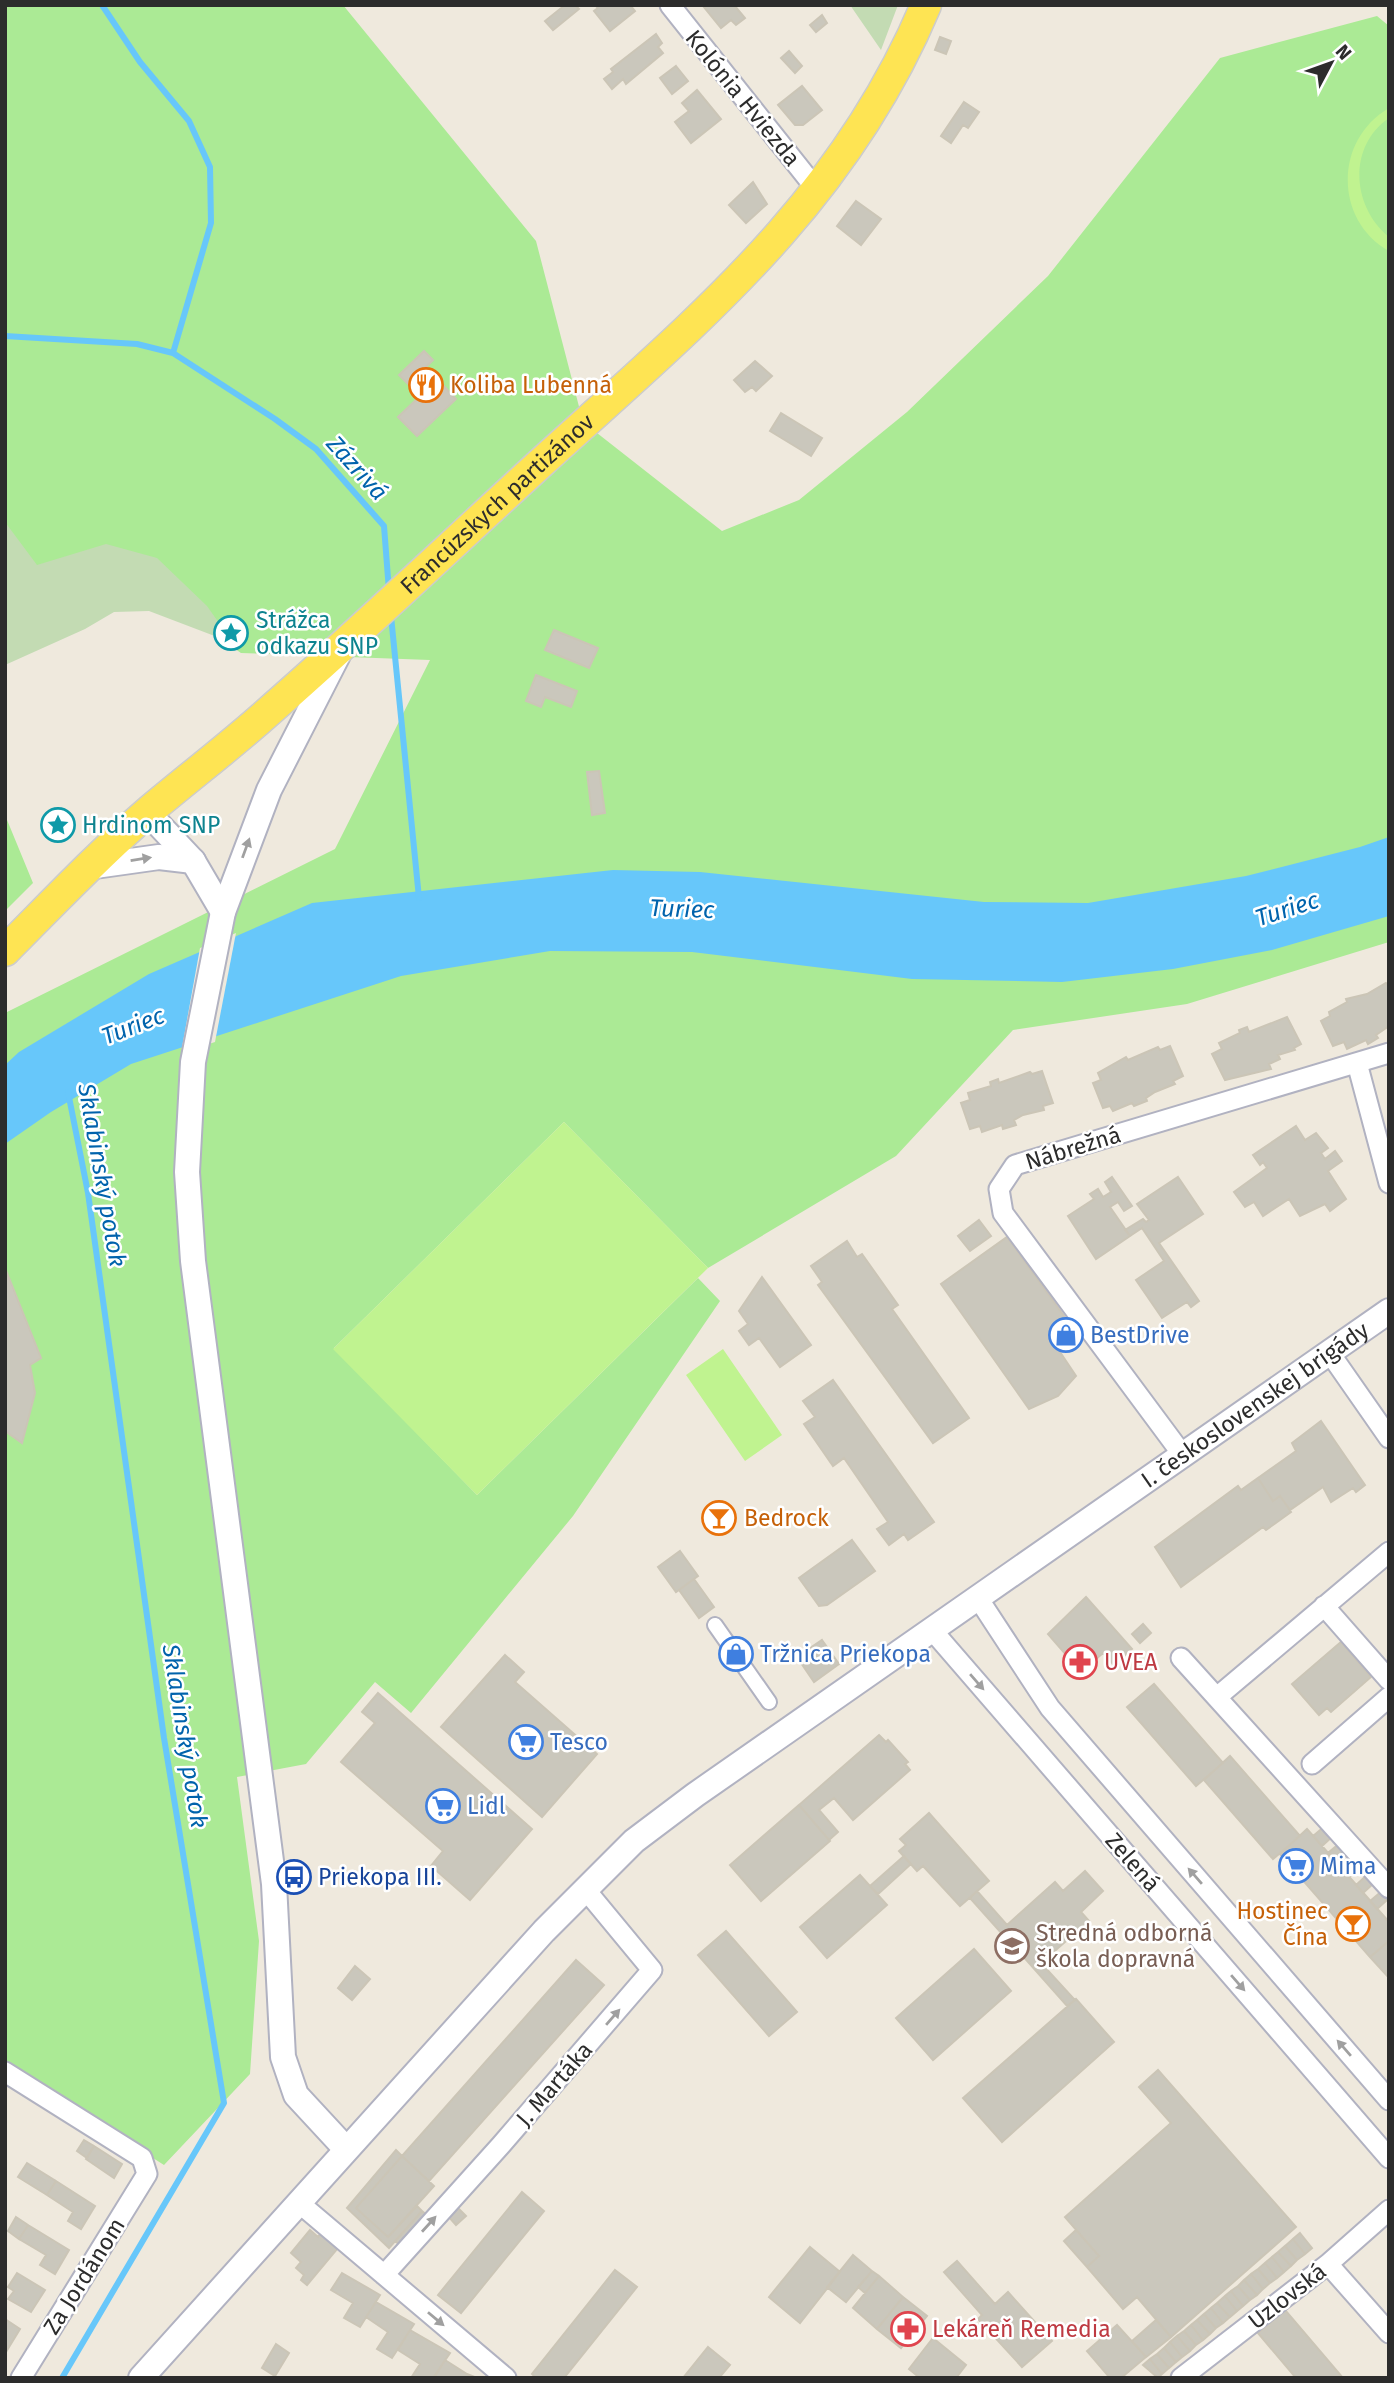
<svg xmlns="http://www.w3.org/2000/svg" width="1394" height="2383" font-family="'Fira Sans',sans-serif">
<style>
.green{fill:#abea95}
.cemetery{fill:#c3dbb3}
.pitch{fill:#c0f390}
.water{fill:#67c7fa}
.pier{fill:#efe9dd}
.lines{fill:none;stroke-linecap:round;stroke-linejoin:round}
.stream{stroke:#67c7fa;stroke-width:6}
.building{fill:#cac7bc;stroke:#cbc5b6;stroke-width:2}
.pedestrian-casing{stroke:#b1b2c1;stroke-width:18}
.minor-casing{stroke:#b1b2c1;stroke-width:23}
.tertiary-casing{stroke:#b1b2c1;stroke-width:28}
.primary-casing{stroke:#ccc;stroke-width:33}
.pedestrian{stroke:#fff;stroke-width:14}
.minor{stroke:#fff;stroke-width:19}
.tertiary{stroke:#fff;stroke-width:24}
.primary{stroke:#fee453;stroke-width:30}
.oneway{fill:#a0a0a0}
.labels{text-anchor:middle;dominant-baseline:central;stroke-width:5;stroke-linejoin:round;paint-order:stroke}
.street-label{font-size:23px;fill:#2c2c2c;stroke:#fff}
.food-label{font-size:23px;fill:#c56008;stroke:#fff;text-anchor:start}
.culture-label{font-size:23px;fill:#0d838f;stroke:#fff;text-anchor:start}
.shop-label{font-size:23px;fill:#366cbe;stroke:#fff;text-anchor:start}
.health-label{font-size:23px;fill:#be3a42;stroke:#fff;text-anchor:start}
.transit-label{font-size:23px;fill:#164399;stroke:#fff;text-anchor:start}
.education-label{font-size:23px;fill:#785e54;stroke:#fff;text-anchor:start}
.water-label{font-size:24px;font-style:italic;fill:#0063ac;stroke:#fff}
</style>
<rect width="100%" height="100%" fill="#efe9dd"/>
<path class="green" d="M5,5H343L536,241L583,422L722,531L799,500L907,412L1048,276L1220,58L1377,16L1389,26V942L1187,1004L1013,1030L896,1156L708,1268L564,1122L334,1348L477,1495L698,1278L720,1301L573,1516L411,1713L375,1682L306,1764L237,1777L259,1941L250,2074L164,2165L5,2064V1013L335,849L430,660L241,653L124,574L5,632Z
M5,815L33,883L5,911Z"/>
<path class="cemetery" d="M850,5H898L881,50Z
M5,522L37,565L106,544L157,558L207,606L233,643L149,611L114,612L85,629L5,665Z"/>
<path class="pitch" d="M1389,108V118C1347,147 1352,207 1389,237V251C1334,220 1334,140 1389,108Z
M564,1122L708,1268L477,1495L333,1349Z
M723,1349L782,1435L745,1461L686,1375Z"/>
<path class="water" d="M1389,837V916L1272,950L1173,969L1062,982L912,979L692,952L550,951L401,976L131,1064L51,1112L5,1144V1065L19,1052L149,974L312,903L613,870L700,872L984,902L1088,903L1246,876L1360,847Z"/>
<path class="pier" d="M236,933L215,1042L181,1053L200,948Z"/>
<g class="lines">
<path class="stream" d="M102,5L140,62L189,121L210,167L211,223L173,353
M5,336L137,344L173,353L275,419L316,449L384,526L389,591
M391,616L419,898
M62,2378L224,2103L164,1738L88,1193L68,1092"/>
</g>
<path class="building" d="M565,5H575L579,9L553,30L545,21Z
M595,5H630L635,11L610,31L594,11L598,8Z
M734,5L745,18L736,25L731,20L721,28L703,6Z
M822,15L827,23L816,32L810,25Z
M656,34L662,43L658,47L663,53L626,84L623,79L612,89L604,79L613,72L611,69Z
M940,37L951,41L946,54L935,50Z
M789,51L802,66L795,73L781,58Z
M676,66L688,81L672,94L660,78Z
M802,86L822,110L803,125H795L778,105Z
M697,90L721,119L691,143L675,122L689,111L682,103Z
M964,102L979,112L968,128L963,125L951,143L941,136Z
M753,182L767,204L746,223L729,205Z
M856,201L881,219L861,245L837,226Z
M424,351L433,360L426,367L456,399L417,436L398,417L420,396L399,375Z
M755,361L772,376L756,391L752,387L745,392L734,380Z
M781,413L822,438L811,456L770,431Z
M554,630L598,648L589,668L545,650Z
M536,675L577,691L571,707L545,697L541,707L526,701Z
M599,771L605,813L592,815L587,772Z
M1386,983L1389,985V1026L1376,1035L1378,1038L1368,1044L1366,1040L1347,1049L1344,1042L1333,1046L1321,1021L1330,1016L1329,1012L1347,1002L1346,999L1367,994Z
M1287,1017L1301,1044L1294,1048L1295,1050L1278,1055L1280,1059L1269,1064L1271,1069L1225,1080L1212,1054L1222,1049L1219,1043L1240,1033L1239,1030L1247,1027L1249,1032Z
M1170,1046L1183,1076L1173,1081L1175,1084L1155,1092L1146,1098L1147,1101L1134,1106L1132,1103L1113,1111L1110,1106L1103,1108L1093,1083L1101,1080L1098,1073L1126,1057L1128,1060L1158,1047L1160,1050Z
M1042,1071L1053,1103L1043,1106L1044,1110L1023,1115L1014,1120L1016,1125L1003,1129L1002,1125L982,1132L980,1126L970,1129L961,1103L970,1100L968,1093L991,1086L990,1082L998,1079L999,1083L1030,1072L1032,1074Z
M1296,1126L1305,1140L1316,1133L1328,1148L1321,1153L1325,1159L1335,1151L1342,1161L1328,1171L1346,1199L1330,1211L1325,1204L1300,1216L1289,1199L1263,1216L1254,1202L1245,1207L1234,1192L1267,1168L1263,1162L1260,1165L1253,1155Z
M1112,1177L1132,1206L1124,1211L1118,1202L1110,1207L1130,1236L1096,1259L1068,1216L1094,1199L1090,1194L1098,1189L1103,1197L1111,1192L1105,1182Z
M1178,1177L1203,1214L1159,1243L1199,1301L1191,1307L1187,1302L1162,1318L1136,1280L1164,1261L1142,1228L1130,1236L1125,1230L1143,1219L1146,1222L1149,1220L1137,1204Z
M979,1220L991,1236L970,1251L958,1236Z
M1007,1237L1077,1334L1076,1340L1060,1352L1076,1376L1058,1396L1029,1409L941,1284Z
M847,1241L857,1257L862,1254L898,1305L892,1309L969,1418L933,1443L818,1285L822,1282L811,1266Z
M5,1268L41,1358L30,1365L35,1393L22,1443L5,1431Z
M762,1277L811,1345L780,1367L759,1338L749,1345L739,1331L748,1324L739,1311Z
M833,1380L934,1522L908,1540L904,1534L889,1545L877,1529L888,1522L844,1458L833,1466L804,1424L815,1417L803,1401Z
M1321,1421L1365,1485L1356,1492L1353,1488L1331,1502L1323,1487L1290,1510L1280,1496L1273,1501L1258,1478L1296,1451L1292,1443Z
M1258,1478L1273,1501L1280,1496L1291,1512L1266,1530L1263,1527L1181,1587L1155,1547L1238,1486L1241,1490Z
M852,1540L875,1571L827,1605L819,1606L799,1578Z
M680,1551L698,1576L676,1592L658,1567Z
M694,1579L714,1607L699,1618L679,1590Z
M1086,1597L1132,1649L1114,1665L1103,1653L1081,1672L1048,1634Z
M1143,1624L1151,1633L1140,1643L1132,1634Z
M822,1640L839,1664L814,1682L797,1657Z
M1341,1642L1371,1677L1331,1712L1327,1708L1319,1715L1292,1684Z
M505,1655L524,1672L515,1682L597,1754L542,1817L441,1727Z
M1154,1684L1223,1763L1196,1786L1127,1707Z
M378,1693L532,1829L470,1900L431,1866L443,1851L341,1762L375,1723L362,1712Z
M879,1735L886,1742L888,1740L908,1762L905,1764L910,1770L853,1820L834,1798L819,1810L838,1832L829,1840L799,1805Z
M1230,1756L1300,1836L1273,1859L1204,1780Z
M799,1805L830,1841L761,1901L730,1865Z
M929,1813L989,1881L960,1906L923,1866L917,1871L899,1851L906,1845L900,1839Z
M1325,1826L1333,1836L1322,1846L1313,1836Z
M1307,1829L1389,1922V1941L1370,1957L1280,1854Z
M1340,1843L1348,1853L1336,1863L1328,1853Z
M904,1856L911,1864L878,1894L870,1886Z
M1353,1859L1360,1867L1349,1877L1342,1869Z
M1085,1871L1103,1891L1081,1912L1089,1921L1041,1963L1075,2000L1067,2006L1021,1954L1028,1947L1019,1938L1011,1944L970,1898L977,1891L1007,1925L1055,1882L1063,1891Z
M860,1875L887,1905L827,1958L800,1927Z
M1367,1875L1374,1883L1363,1893L1356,1885Z
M1382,1891L1388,1899L1377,1909L1370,1901Z
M726,1931L797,2012L769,2036L698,1955Z
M1389,1941V1978L1370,1957Z
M974,1949L1011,1991L933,2060L896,2018Z
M576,1960L604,1985L429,2181L402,2156Z
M355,1966L370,1979L352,2000L338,1988Z
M1076,1999L1114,2042L1002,2142L963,2098Z
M1158,2070L1296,2227L1171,2337L1137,2297L1123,2309L1087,2267L1099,2256L1065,2217L1171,2123L1139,2087Z
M84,2140L94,2146L87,2158L77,2151Z
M94,2146L122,2164L114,2178L86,2159Z
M396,2150L402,2156L356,2208L388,2237L417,2206L422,2211L389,2248L347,2208Z
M402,2156L434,2186L388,2237L356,2208Z
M27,2163L56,2181L47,2195L18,2177Z
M56,2181L95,2206L81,2229L68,2221L73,2212L47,2195Z
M522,2192L544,2211L461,2313L438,2295Z
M457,2207L466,2216L456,2225L448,2216Z
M422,2211L428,2216L401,2246L395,2241Z
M16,2217L28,2225L19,2239L8,2231Z
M28,2225L69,2250L55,2274L40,2265L46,2255L19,2239Z
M310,2230L318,2237L320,2234L338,2248L307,2285L301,2280L304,2275L296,2268L301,2262L291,2253Z
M1076,2230L1099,2256L1087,2267L1064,2241Z
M1300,2233L1312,2248L1305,2254L1293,2239Z
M1293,2239L1305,2254L1297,2260L1285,2246Z
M1285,2246L1297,2260L1291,2266L1278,2252Z
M810,2247L840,2272L800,2323L769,2297Z
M1278,2252L1291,2266L1284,2272L1272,2257Z
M853,2255L872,2271L846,2302L827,2287Z
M1272,2257L1284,2272L1277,2278L1265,2263Z
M957,2261L995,2304L1008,2292L1052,2341L1022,2367L978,2319L982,2315L944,2272Z
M1265,2263L1277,2278L1270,2283L1258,2269Z
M1258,2269L1270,2283L1263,2289L1251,2274Z
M615,2270L637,2287L564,2378H536L532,2374Z
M872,2271L879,2276L865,2293L858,2287Z
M17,2273L45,2290L31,2312L8,2299L14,2291L8,2287Z
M342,2273L380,2295L360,2327L344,2318L353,2303L331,2290Z
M1251,2274L1263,2289L1257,2295L1244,2280Z
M879,2276L903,2297L877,2329L853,2308Z
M1244,2280L1257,2295L1250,2300L1238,2286Z
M1238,2286L1250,2300L1243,2306L1231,2291Z
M1231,2291L1243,2306L1237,2311L1225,2296Z
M1225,2296L1237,2311L1230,2317L1217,2303Z
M903,2297L927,2316L901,2348L877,2329Z
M376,2302L414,2324L392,2358L377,2349L388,2332L366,2317Z
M1217,2303L1230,2317L1223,2323L1211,2308Z
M1211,2308L1223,2323L1216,2328L1204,2314Z
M1285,2310L1343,2378H1296L1258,2333Z
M1204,2314L1216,2328L1210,2334L1197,2320Z
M5,2319L20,2329L6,2352H5Z
M1156,2320L1171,2337L1146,2357L1132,2341Z
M1197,2320L1210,2334L1203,2340L1191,2325Z
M1117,2325L1146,2357L1121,2378H1110L1087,2351Z
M1191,2325L1203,2340L1196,2345L1184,2331Z
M410,2330L450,2353L433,2378H411L420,2364L398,2350Z
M1184,2331L1196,2345L1190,2351L1177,2336Z
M1177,2336L1190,2351L1182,2357L1170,2342Z
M933,2338L966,2365L956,2378H920L909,2369Z
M1170,2342L1182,2357L1176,2362L1164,2348Z
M276,2344L289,2353L275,2376L262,2368Z
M708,2347L730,2365L719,2378H683Z
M1164,2348L1176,2362L1169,2368L1157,2354Z
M1157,2354L1169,2368L1162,2374L1150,2359Z
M1150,2359L1162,2374L1158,2378L1143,2365Z
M445,2360L467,2374L477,2378H434Z"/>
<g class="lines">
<g class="pedestrian-casing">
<path id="pedestrian" d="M715,1625L769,1702"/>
</g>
<g class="minor-casing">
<path id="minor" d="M670,5L817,190
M1357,1063L1389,1183
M1329,1352L1389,1438
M1182,1454L1003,1213L999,1189L1015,1165L1389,1053
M978,1598L1050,1708L1389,2100
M1324,1606L1389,1680
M932,1630L1389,2158
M1181,1658L1389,1888
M1217,1697L1389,1552
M1312,1764L1389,1697
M5,2072L142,2158L147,2174L21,2378
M298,2202L506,2378
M1328,2264L1389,2333
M384,2275L501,2145L652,1970L585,1889
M1181,2378L1328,2264L1389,2210"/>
</g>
<g class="tertiary-casing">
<g id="tertiary">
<path d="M338,655L269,790L223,912L193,1062L187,1172L193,1261L274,1884L283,2057L296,2095L346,2149"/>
<path d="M147,812L193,861L223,912"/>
<path d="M88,867L159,857L193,861"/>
<path id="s1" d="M141,2378L544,1931L634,1841L695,1795L1389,1311"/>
</g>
</g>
<g class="primary-casing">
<g id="primary">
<path id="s2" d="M5,951C52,904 98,855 149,811C188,778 229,747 267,713C361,631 451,545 543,461C698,320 843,203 926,5"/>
</g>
</g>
<use href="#pedestrian" class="pedestrian"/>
<use href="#minor" class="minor"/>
<use href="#tertiary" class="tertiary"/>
<use href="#primary" class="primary"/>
</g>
<defs><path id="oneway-solid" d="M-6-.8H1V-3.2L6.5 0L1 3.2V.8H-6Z" transform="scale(1.75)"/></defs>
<g class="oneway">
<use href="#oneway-solid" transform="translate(246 848) rotate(-70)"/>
<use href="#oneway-solid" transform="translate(141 859) rotate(-9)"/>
<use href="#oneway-solid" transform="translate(977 1682) rotate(49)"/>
<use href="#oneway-solid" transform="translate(1195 1876) rotate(-131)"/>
<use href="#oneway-solid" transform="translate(1238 1983) rotate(49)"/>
<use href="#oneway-solid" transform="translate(613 2017) rotate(-49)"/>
<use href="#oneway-solid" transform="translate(1344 2048) rotate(-131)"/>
<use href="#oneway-solid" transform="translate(429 2224) rotate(-48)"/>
<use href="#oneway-solid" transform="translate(436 2319) rotate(40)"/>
</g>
<defs>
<g id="restaurant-ring" transform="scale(1.75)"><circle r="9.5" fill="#fff" stroke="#e8710a" stroke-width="1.5"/><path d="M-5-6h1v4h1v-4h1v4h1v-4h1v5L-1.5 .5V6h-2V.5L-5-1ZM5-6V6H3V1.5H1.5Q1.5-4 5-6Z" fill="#e8710a"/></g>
<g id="sight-ring" transform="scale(1.75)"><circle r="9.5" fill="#fff" stroke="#0f9aa8" stroke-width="1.5"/><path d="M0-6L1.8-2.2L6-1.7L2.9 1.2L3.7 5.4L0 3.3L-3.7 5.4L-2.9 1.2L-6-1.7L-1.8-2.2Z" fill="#0f9aa8"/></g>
<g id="shop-ring" transform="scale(1.75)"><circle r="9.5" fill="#fff" stroke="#3f7fe0" stroke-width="1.5"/><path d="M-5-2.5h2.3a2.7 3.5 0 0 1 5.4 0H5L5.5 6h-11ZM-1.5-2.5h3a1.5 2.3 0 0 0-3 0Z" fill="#3f7fe0"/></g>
<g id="bar-ring" transform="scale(1.75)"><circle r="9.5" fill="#fff" stroke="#e8710a" stroke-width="1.5"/><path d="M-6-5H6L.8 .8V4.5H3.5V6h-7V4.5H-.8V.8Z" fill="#e8710a"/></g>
<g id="pharmacy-ring" transform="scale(1.75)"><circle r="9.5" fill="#fff" stroke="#e0444e" stroke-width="1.5"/><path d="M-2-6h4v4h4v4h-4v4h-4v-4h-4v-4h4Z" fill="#e0444e"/></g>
<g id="supermarket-ring" transform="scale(1.75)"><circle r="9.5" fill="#fff" stroke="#3f7fe0" stroke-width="1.5"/><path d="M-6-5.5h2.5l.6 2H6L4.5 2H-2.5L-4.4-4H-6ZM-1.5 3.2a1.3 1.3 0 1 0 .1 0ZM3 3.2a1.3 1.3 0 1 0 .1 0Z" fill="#3f7fe0"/></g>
<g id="bus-ring" transform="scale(1.75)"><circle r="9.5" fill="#fff" stroke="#1a4fb4" stroke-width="1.5"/><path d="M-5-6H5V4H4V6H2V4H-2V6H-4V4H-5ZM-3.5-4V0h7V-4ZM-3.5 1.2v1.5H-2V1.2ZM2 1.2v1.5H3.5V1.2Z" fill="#1a4fb4"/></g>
<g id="school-ring" transform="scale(1.75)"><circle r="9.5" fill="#fff" stroke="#8d6e63" stroke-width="1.5"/><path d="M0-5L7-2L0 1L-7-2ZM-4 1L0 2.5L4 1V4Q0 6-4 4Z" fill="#8d6e63"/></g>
</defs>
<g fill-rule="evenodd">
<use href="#restaurant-ring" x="426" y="385"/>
<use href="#sight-ring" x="231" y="633"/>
<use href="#sight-ring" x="58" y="825"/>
<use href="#shop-ring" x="1066" y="1335"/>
<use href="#bar-ring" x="719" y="1518"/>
<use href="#shop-ring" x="736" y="1654"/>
<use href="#pharmacy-ring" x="1080" y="1662"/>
<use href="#supermarket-ring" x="526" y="1742"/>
<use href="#supermarket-ring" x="443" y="1806"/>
<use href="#supermarket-ring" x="1296" y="1866"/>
<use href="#bus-ring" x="294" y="1877"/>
<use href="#bar-ring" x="1353" y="1924"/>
<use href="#school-ring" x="1012" y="1946"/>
<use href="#pharmacy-ring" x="908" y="2329"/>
</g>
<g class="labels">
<g class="street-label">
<text transform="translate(743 98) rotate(51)">Kolónia Hviezda</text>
<text stroke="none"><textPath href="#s2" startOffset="665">Francúzskych partizánov</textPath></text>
<text transform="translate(1073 1148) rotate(-17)">Nábrežná</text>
<text stroke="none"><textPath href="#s1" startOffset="1488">I. československej brigády</textPath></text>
<text transform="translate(1133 1862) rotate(49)">Zelená</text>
<text transform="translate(554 2084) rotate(-49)">J. Martáka</text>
<text transform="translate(84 2276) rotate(-58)">Za Jordánom</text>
<text transform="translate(1287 2296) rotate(-38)">Uzlovská</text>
</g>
<g class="food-label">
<text x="450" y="385">Koliba Lubenná</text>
<text x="744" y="1518">Bedrock</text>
<text x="1328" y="1911" text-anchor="end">Hostinec<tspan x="1328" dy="26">Čína</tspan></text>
</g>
<g class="culture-label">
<text x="256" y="620">Strážca<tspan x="256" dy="26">odkazu SNP</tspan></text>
<text x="82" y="825">Hrdinom SNP</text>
</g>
<g class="shop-label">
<text x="1090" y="1335">BestDrive</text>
<text x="760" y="1654">Tržnica Priekopa</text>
<text x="550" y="1742">Tesco</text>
<text x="467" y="1806">Lidl</text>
<text x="1320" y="1866">Mima</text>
</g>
<g class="health-label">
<text x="1104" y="1662">UVEA</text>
<text x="932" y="2329">Lekáreň Remedia</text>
</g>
<g class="transit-label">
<text x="318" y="1877">Priekopa III.</text>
</g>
<g class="education-label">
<text x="1036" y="1933">Stredná odborná<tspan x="1036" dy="26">škola dopravná</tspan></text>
</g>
<g class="water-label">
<text transform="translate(357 468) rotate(48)">Zázrivá</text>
<text transform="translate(682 909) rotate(2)">Turiec</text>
<text transform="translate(1287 909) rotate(-18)">Turiec</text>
<text transform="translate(133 1026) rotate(-21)">Turiec</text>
<text transform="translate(102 1175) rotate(80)">Sklabinský potok</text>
<text transform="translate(185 1736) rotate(81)">Sklabinský potok</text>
</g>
</g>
<rect width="1394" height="2383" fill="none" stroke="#2c2c2c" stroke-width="14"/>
<g transform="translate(1331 63) rotate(49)" stroke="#ffffff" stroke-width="5" paint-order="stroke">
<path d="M0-5L12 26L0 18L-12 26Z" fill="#2c2c2c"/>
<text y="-10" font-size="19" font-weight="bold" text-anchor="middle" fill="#2c2c2c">N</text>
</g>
</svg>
